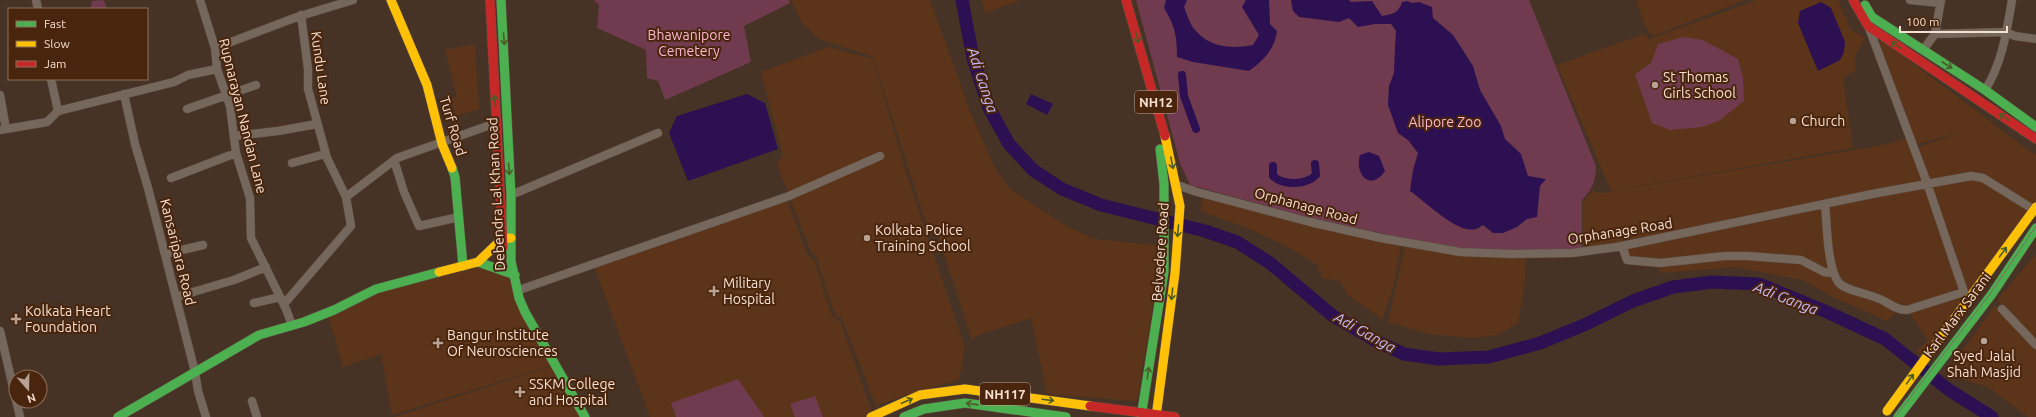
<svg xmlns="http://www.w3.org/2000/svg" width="2036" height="417" font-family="Ubuntu,sans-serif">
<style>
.built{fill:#5c3419}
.green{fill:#703a4f}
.water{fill:#2c1052}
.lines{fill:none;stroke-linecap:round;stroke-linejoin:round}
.canal{stroke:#2c1052;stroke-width:8}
.river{stroke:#2c1052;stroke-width:13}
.street-casing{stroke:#5f4e43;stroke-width:9}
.fast-casing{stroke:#5f4e43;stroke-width:10}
.slow-casing{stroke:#5f4e43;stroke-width:10}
.jam-casing{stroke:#5f4e43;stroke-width:10}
.street{stroke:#76675d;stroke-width:8}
.fast{stroke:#4caf50;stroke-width:9}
.slow{stroke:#ffc107;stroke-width:9}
.jam{stroke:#c62828;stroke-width:9}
.tram{stroke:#7c6d62;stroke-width:1}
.slow-bridge-casing{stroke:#5f4e43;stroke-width:10;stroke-linecap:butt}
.slow-bridge{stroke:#ffc107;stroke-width:9}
.oneway{stroke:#4a5c27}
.poi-dot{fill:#b8a294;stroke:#48250c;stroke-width:1.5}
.labels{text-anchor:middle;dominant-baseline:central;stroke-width:4;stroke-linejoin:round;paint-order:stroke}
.shield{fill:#48250c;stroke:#c2a695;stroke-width:1}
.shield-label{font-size:13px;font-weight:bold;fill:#f6ded0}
.park-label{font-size:14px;fill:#feb6d3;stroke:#48250c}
.street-label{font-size:14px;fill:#f6ded0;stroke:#48250c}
.poi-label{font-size:14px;fill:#f6ded0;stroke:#48250c;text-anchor:start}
.water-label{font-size:15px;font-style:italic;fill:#c6bafb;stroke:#48250c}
</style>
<rect width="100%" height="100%" fill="#463325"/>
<path class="built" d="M791,0H930L971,114L995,168L1011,190L1068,227L1094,239L1163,246L1137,401L1047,394L1031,318L981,334L972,340L937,233H929L873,57L819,39L802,23Z
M982,0H1021L985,13Z
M1636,0H1745L1653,36L1646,28Z
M1757,0H1838L1850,29L1865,38L1854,58L1856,71L1843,77L1853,148L1611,191L1557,65L1644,34L1650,39Z
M1877,41L1885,42L2020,144L2017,149L2021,145L2036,155V215L1930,359L1916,352L1928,340L1909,312L1895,313L1887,321L1833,297L1803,280L1736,267L1660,273L1658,262L1629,258L1624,248L1925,186L1916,148L1964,131L1914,145Z
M475,44L479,109L456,116L451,99L457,97L445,50Z
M828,47L873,59L906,172L965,348L959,380L903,396L876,406L842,319L835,315L816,256L811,252L777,164L783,155L761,72Z
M1909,138L1926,182L1583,250V201L1593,191L1602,193L1883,145Z
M1203,197L1401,246L1393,288L1382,319L1348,295L1340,281L1322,278L1317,265L1294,250L1252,230L1201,211Z
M787,200L807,254L814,260L832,316L840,321L872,412L865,417H650L594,266Z
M1405,247L1526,257L1525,281L1518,323L1497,335L1472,338L1429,334L1388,322Z
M2036,254V343L1997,300Z
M477,265L511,279L552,365L392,415L381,354L343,367L328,315L376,292Z
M1995,305L2036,348V417H2028L1988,387L1964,380L1952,365Z
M552,366L580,417H394Z"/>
<path class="green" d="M103,0L106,5V9H90L92,1Z
M594,0H789L790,3L744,26L751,62L665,100L658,81L647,78L646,50L597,28L599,5Z
M1136,0H1529L1596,166C1596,181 1592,190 1582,200V250L1460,251L1300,215L1190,185L1180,163Z
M1683,37L1703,40L1738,59L1743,78L1744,101L1720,120L1703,127L1670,130L1652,123L1635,74L1651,63L1658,44Z
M738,379L764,417H676L671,403Z
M815,396L823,417H795L790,404Z"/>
<path class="water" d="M1166,0H1187L1184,7C1187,14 1190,25 1195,30C1210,48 1232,49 1253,45L1259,35L1242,7L1246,0H1269L1270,24L1277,31C1275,49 1263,61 1249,71L1193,62L1177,57C1177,36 1175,26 1164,8Z
M1291,0H1349L1351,2L1372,1L1382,16C1393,14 1399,13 1402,2L1407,1L1412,3L1419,2L1432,7L1433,18L1453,35L1473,66L1480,90L1501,126L1505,139L1521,154L1528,176L1546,179L1540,186L1537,217L1527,219L1517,227L1503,233H1493L1483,225C1481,226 1478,229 1475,229C1457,234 1425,201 1410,191L1413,170L1418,153L1408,140L1398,133L1388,105L1389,86L1394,73L1395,48L1396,31L1391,24H1375L1358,27L1349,18L1339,22L1299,17L1293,11Z
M1821,2L1831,8L1845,42L1844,52L1840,60L1818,71L1798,23L1800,11Z
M747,94L765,103L778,149L688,181L669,133L677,116Z
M1031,94L1053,104L1047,115L1026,104Z
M1369,152L1379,156L1385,171C1371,192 1354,175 1360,155Z"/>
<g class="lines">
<path class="canal" d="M1182,75L1184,96L1196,129
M1273,166V176C1284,186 1306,185 1316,175L1315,164"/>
<path class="river" d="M962,0L973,58L989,108L1009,144L1033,170L1062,189L1101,205L1205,231L1237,242L1270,263L1333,316L1376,341L1404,354L1439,359L1489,357L1540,343L1584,325L1633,301L1673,287L1712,282L1759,284L1827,312L1885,339L1949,390L1992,417"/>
<g class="street-casing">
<path id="street" d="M36,0L38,9
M200,0L215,48L217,69L230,106L236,153L250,198L251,238L286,309L292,325
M1910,0L1940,3
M1935,34L2006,32L2015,36L2036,39
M215,48L297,17L353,0
M1923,50L1935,34L1941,0
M51,79L58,111
M1985,90C2002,64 2007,30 2012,0
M124,94L135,144L148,188L195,372L198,391L206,417
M0,95L6,129
M187,109L256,85
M0,130L47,122L58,111L174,82L188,75L217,69
M234,136L278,131L317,124
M394,160L404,192L419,226L459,217
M292,163L325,154
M171,178L236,153
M1177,185L1197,192L1310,222L1381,238L1460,252L1513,254L1572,253L1617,247L1872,194L1971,176L1983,178L2036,211
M511,195L658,133
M346,197L397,158L496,123
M1825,204C1827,223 1827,269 1839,283C1847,291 1866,293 1877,298C1889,302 1894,310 1907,310L1964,292L1927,183L1869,28
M1622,246L1627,260L1660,263L1725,256H1748L1801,260L1824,272L1833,273
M165,254L203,245
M519,290L789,196L880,156
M176,297L234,280L266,267
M254,303L280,297
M284,304L351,226L346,197L327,158L308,89V69L301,15
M2002,309L2036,345
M0,331L20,417
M252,401L257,417"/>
</g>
<g class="fast-casing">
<path id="fast" d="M501,0L511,195V261L519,298L525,312L585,417
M1865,5L1872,17L1985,90L2036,127
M452,168L455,177L463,266
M478,262L515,275
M118,417L259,335L304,322L334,310L376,289L439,272
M904,417L924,409L965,403L1066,417
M1141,417L1164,272V184L1160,149
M1898,417L1992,294L2036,228"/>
</g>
<g class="slow-casing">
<path id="slow" d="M391,0L427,85L442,144L452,168
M439,272L478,262L502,239L511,238
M871,417L920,395L965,389L1090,406
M1156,417L1175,273L1180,206L1165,136"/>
</g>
<g class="jam-casing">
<path id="jam" d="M490,0L503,247
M1126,0L1165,136
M1853,0L1868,26L2036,139
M1090,406L1175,417"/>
</g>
<use href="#street" class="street"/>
<use href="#fast" class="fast"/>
<use href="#slow" class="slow"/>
<use href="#jam" class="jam"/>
<path class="tram" d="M1895,417L1990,294L2036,226"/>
<g class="slow-bridge-casing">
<path id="slow-bridge" d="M1887,411L2036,207"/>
</g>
<use href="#slow-bridge" class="slow-bridge"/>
</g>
<defs><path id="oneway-shaft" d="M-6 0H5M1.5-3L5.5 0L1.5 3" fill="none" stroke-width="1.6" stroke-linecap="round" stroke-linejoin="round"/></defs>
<g class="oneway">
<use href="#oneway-shaft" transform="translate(1137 37) rotate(74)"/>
<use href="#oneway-shaft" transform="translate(504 39) rotate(86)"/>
<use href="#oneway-shaft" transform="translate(1896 45) rotate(-146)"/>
<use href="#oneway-shaft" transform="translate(1947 65) rotate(33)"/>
<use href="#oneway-shaft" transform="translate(495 101) rotate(-94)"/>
<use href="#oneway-shaft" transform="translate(2004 117) rotate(-146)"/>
<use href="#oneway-shaft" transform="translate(1172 163) rotate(79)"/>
<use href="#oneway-shaft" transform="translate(509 169) rotate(86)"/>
<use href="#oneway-shaft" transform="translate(1178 231) rotate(95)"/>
<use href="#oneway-shaft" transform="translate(2003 252) rotate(-54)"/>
<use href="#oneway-shaft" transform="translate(1172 294) rotate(97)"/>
<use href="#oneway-shaft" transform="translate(1148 373) rotate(-81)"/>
<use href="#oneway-shaft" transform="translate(1910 379) rotate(-54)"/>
<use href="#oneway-shaft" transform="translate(1048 400) rotate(7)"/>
<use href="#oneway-shaft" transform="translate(907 401) rotate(-23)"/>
<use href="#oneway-shaft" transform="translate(972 404) rotate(-172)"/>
</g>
<g class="poi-dot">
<circle cx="1655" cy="85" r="4"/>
<circle cx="1793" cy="121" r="4"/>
<circle cx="867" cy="238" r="4"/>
<path d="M712 285h4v4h4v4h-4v4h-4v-4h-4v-4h4z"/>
<path d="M14 313h4v4h4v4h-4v4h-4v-4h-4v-4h4z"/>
<circle cx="1984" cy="341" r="4"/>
<path d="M436 337h4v4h4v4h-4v4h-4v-4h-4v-4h4z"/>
<path d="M518 386h4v4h4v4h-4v4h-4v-4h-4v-4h4z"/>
</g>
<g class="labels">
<g class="shield">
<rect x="1135" y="91" width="42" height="22" rx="3"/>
<rect x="980" y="383" width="50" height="22" rx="3"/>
</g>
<g class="shield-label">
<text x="1156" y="102">NH12</text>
<text x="1005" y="394">NH117</text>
</g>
<g class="park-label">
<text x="689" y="35">Bhawanipore<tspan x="689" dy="16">Cemetery</tspan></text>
<text x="1445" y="122">Alipore Zoo</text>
</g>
<g class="street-label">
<text transform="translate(321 68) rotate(82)">Kundu Lane</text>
<text transform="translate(243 116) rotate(76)">Rupnarayan Nandan Lane</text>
<text transform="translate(453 126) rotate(73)">Turf Road</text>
<text transform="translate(496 194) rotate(-93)">Debendra Lal Khan Road</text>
<text transform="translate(1306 206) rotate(15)">Orphanage Road</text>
<text transform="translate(1620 231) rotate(-9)">Orphanage Road</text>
<text transform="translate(178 252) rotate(76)">Kansaripara Road</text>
<text transform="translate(1160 252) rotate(-86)">Belvedere Road</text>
<text transform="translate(1957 315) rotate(-53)">Karl Marx Sarani</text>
</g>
<g class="poi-label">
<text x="1663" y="77">St Thomas<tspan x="1663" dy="16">Girls School</tspan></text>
<text x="1801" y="121">Church</text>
<text x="875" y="230">Kolkata Police<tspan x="875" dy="16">Training School</tspan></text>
<text x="723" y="283">Military<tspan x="723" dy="16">Hospital</tspan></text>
<text x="25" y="311">Kolkata Heart<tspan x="25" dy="16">Foundation</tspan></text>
<text x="447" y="335">Bangur Institute<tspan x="447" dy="16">Of Neurosciences</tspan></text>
<text x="1984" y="356" text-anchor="middle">Syed Jalal<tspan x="1984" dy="16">Shah Masjid</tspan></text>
<text x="529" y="384">SSKM College<tspan x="529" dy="16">and Hospital</tspan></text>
</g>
<g class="water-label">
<text transform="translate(983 80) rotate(72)">Adi Ganga</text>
<text transform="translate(1786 298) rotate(21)">Adi Ganga</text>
<text transform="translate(1365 332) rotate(29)">Adi Ganga</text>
</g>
</g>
<rect x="8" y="8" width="140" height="72" fill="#48250c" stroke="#8e6f5a"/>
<rect x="16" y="21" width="20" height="6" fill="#4caf50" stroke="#8e6f5a"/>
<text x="44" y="28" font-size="12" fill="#f6ded0">Fast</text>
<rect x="16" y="41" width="20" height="6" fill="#ffc107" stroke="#8e6f5a"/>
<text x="44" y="48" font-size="12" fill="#f6ded0">Slow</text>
<rect x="16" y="61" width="20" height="6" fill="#c62828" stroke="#8e6f5a"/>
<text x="44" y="68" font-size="12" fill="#f6ded0">Jam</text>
<g transform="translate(28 389) rotate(160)"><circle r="19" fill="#48250c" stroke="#8e6f5a"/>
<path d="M0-3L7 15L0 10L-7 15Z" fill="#b8a294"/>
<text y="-6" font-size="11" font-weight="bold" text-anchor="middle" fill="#f6ded0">N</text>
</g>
<path d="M1900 26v6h107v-6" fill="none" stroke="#f6ded0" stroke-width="2"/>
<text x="1906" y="26" font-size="12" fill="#f6ded0" stroke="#48250c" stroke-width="3" paint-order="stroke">100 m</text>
</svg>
